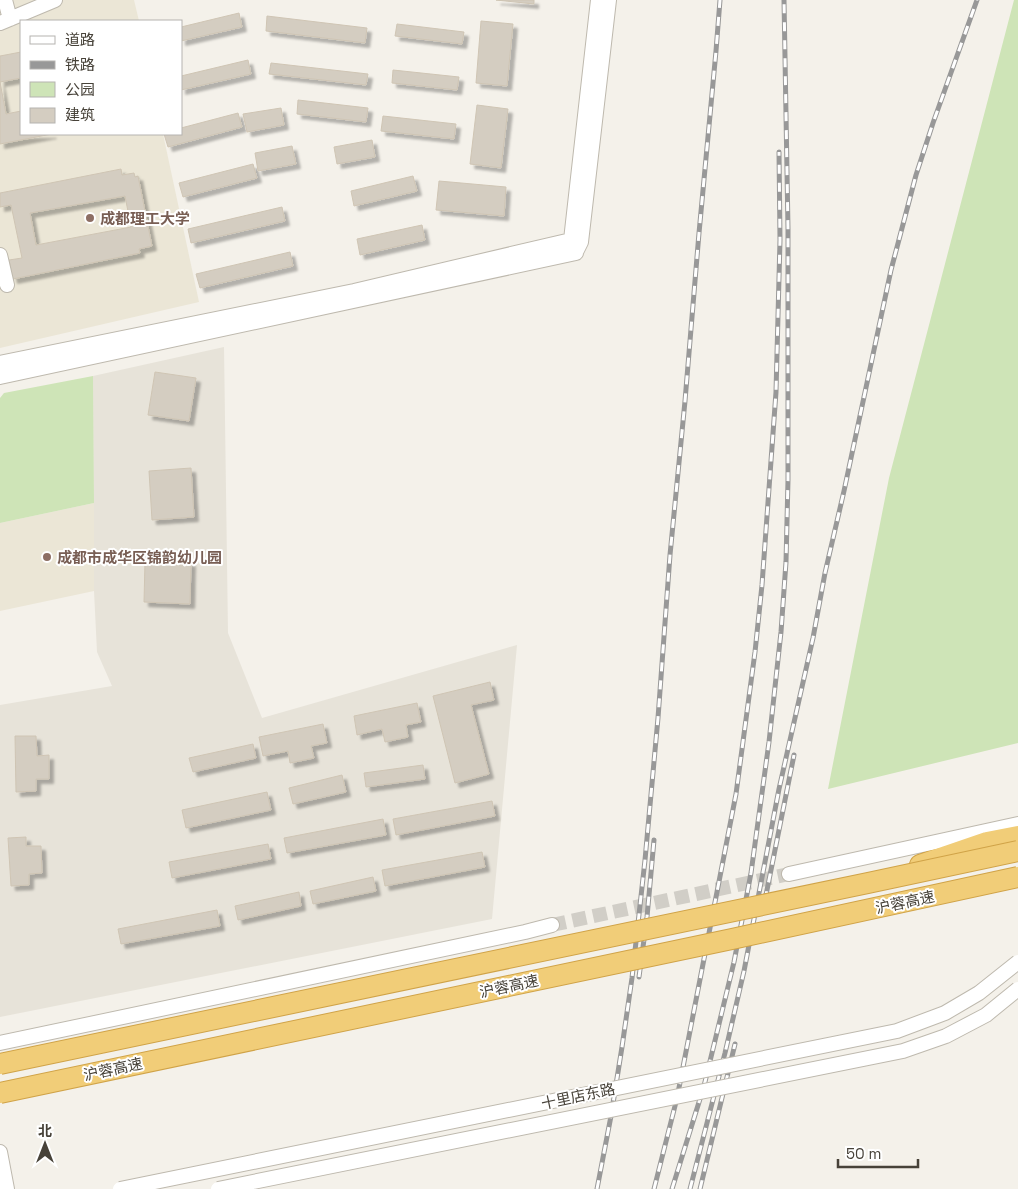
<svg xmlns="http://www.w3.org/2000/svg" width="1018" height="1189" font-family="'Space Grotesk','Noto Sans SC',sans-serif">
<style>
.residential{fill:#e7e3d9}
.education{fill:#ebe6d6}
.green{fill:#cee4b7}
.building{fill:#d4cdc1;stroke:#cfc5b4;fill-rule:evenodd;filter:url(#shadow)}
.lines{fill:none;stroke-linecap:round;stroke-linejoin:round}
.minor-tunnel{stroke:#d1cec7;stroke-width:14;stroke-dasharray:14 7;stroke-linecap:butt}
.minor-casing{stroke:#beb9ae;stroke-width:16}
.highway-casing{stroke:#d0a348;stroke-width:22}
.minor{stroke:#fff;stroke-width:14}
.highway{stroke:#f1cd78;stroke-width:20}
.rail-casing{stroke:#989898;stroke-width:5}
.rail{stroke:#fff;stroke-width:3;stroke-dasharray:9;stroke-linecap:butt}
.minor-bridge-casing{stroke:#beb9ae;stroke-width:16;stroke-linecap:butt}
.highway-bridge-casing{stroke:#d0a348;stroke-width:22;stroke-linecap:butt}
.minor-bridge{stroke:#fff;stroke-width:14}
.highway-bridge{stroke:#f1cd78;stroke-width:20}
.education-dot{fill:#8d6e63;stroke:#fff;stroke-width:2}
.labels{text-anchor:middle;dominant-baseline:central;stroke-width:4;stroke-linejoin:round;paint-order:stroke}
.education-label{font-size:15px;font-weight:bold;fill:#785e54;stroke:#fff;text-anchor:start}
.street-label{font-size:15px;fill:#474239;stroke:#fff}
</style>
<defs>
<filter id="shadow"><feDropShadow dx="4.5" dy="4.5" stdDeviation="1" flood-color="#0004"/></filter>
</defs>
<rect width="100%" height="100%" fill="#f4f1ea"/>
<path class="residential" d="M224,347L228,633L262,718L517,645L492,919L0,1017V705L112,686L97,652L94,591L93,376Z"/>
<path class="education" d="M0,0H134L139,21H21V134H163L199,302L0,348Z
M94,503V591L0,611V523Z"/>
<path class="green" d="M1014,0H1018V743L828,789L889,478Z
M93,376L94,503L0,523V398L4,393Z"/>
<path class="building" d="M496,0H534V4Z
M239,13L242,27L181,41V27Z
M267,16L367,28L365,43L266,31Z
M481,21L513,24L507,86L476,83Z
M397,24L464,32L462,44L395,36Z
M21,52V78L0,82V56Z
M248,60L251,74L181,90V76Z
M271,63L368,74L366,85L269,74Z
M393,70L459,77L457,90L392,83Z
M0,82L6,114L21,111V134H52L0,144Z
M298,100L368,108L366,122L297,114Z
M477,105L508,109L501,168L470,164Z
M281,108L284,125L247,132L243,114Z
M238,113L242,127L168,147L164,134H181V128Z
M383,116L456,124L454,139L381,131Z
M372,140L375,157L337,164L334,147Z
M292,146L296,164L258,171L255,153Z
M253,164L257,178L183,197L179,183Z
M121,169L122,175L134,173L135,177L138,176L152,246L139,249L140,253L13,279L9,260L22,258L11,205L0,207V193ZM125,196L131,227L36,245L30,213Z
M413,176L417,191L354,206L351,191Z
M439,181L506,187L504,216L436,210Z
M282,207L285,221L191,243L188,229Z
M422,225L425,240L360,255L357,239Z
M290,252L293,266L200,288L196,274Z
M155,372L196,378L189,421L148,415Z
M191,468L194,517L152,520L149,471Z
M145,561L191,562L190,604L144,602Z
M490,682L494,700L471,705L489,774L455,783L433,696Z
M417,703L421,722L406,725L408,737L385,742L382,729L357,735L354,716Z
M323,724L327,743L311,746L314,758L290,763L288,751L263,756L259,737Z
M15,736H36L37,756L49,755V779H36V791L16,792Z
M253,744L256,758L193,772L189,758Z
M423,765L425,779L366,787L364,773Z
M342,775L346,792L293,804L289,788Z
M267,792L271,810L186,828L182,810Z
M492,801L495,816L396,835L393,819Z
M383,819L386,835L287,853L284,838Z
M26,837V846H41L42,873L29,874V885L11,886L8,838Z
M268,844L271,859L172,878L169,862Z
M482,852L485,867L385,886L382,870Z
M373,877L376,891L313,904L310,891Z
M299,892L301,906L238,920L235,906Z
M217,910L220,926L121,944L118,929Z"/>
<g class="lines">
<path class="minor-tunnel" d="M552,925L789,874"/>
<g class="minor-casing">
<path id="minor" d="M5,0L10,19
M0,23L55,0
M574,247L571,240L598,0
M577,250L581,242L609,0
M0,255L7,285
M0,363L354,291L571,240L581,242
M0,377L576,253
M789,874L1018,824
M0,1043L525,932L552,925
M0,1152L7,1189"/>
</g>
<g class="highway-casing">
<path id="highway" d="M920,865L987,842L1018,836"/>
</g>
<use href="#minor" class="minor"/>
<use href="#highway" class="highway"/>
<g class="rail-casing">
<path id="rail" d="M765,900L794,755
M639,977L647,917L654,840
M597,1189L611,1116L622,1047L632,978L645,860L658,718L670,555L685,401L699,233L716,51L720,0
M654,1189L677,1098L736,794L755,652L762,585L776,392L780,240L779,152
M672,1189L704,1086L734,962L751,873L769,742L781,632L786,562L788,480V229L784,0
M690,1189L725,1053L744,971L779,789L813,638L825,573L844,491L891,270L916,175L933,123L977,0
M700,1189L735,1044"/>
</g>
<use href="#rail" class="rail"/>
<g class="minor-bridge-casing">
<path id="minor-bridge" d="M120,1189L897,1031L945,1013L979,993L1018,962
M218,1189L903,1051L946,1036L986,1015L1018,989"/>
</g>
<g class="highway-bridge-casing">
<path id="highway-bridge" d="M0,1064L868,883L1018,851
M0,1093L732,939L1018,877"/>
</g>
<use href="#minor-bridge" class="minor-bridge"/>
<use href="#highway-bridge" class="highway-bridge"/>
</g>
<g class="education-dot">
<circle cx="90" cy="218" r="5"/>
<circle cx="47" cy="557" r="5"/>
</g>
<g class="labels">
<g class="education-label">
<text x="100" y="218">成都理工大学</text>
<text x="57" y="557">成都市成华区锦韵幼儿园</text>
</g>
<g class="street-label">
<text transform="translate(905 902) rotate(-12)">沪蓉高速</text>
<text transform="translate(509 986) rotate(-12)">沪蓉高速</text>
<text transform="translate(113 1069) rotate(-12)">沪蓉高速</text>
<text transform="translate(578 1096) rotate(-12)">十里店东路</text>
</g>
</g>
<rect x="20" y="20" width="162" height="115" fill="#ffffff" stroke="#b5b3b0"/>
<rect x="30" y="36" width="25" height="8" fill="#ffffff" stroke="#b5b3b0"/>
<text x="65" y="45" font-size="15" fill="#474239">道路</text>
<rect x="30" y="61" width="25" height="8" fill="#989898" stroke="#b5b3b0"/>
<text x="65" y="70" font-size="15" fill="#474239">铁路</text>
<rect x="30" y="82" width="25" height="15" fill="#cee4b7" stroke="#b5b3b0"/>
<text x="65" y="95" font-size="15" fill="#474239">公园</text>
<rect x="30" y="108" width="25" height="15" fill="#d4cdc1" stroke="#b5b3b0"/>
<text x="65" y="120" font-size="15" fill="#474239">建筑</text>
<g transform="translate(45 1144)" stroke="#ffffff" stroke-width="4" paint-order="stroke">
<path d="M0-4L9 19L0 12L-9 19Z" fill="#474239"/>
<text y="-8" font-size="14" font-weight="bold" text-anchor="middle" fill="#474239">北</text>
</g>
<path d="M838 1159v8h80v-8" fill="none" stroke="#474239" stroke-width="2.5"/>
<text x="846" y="1159" font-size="15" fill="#474239" stroke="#ffffff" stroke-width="4" paint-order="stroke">50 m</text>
</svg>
